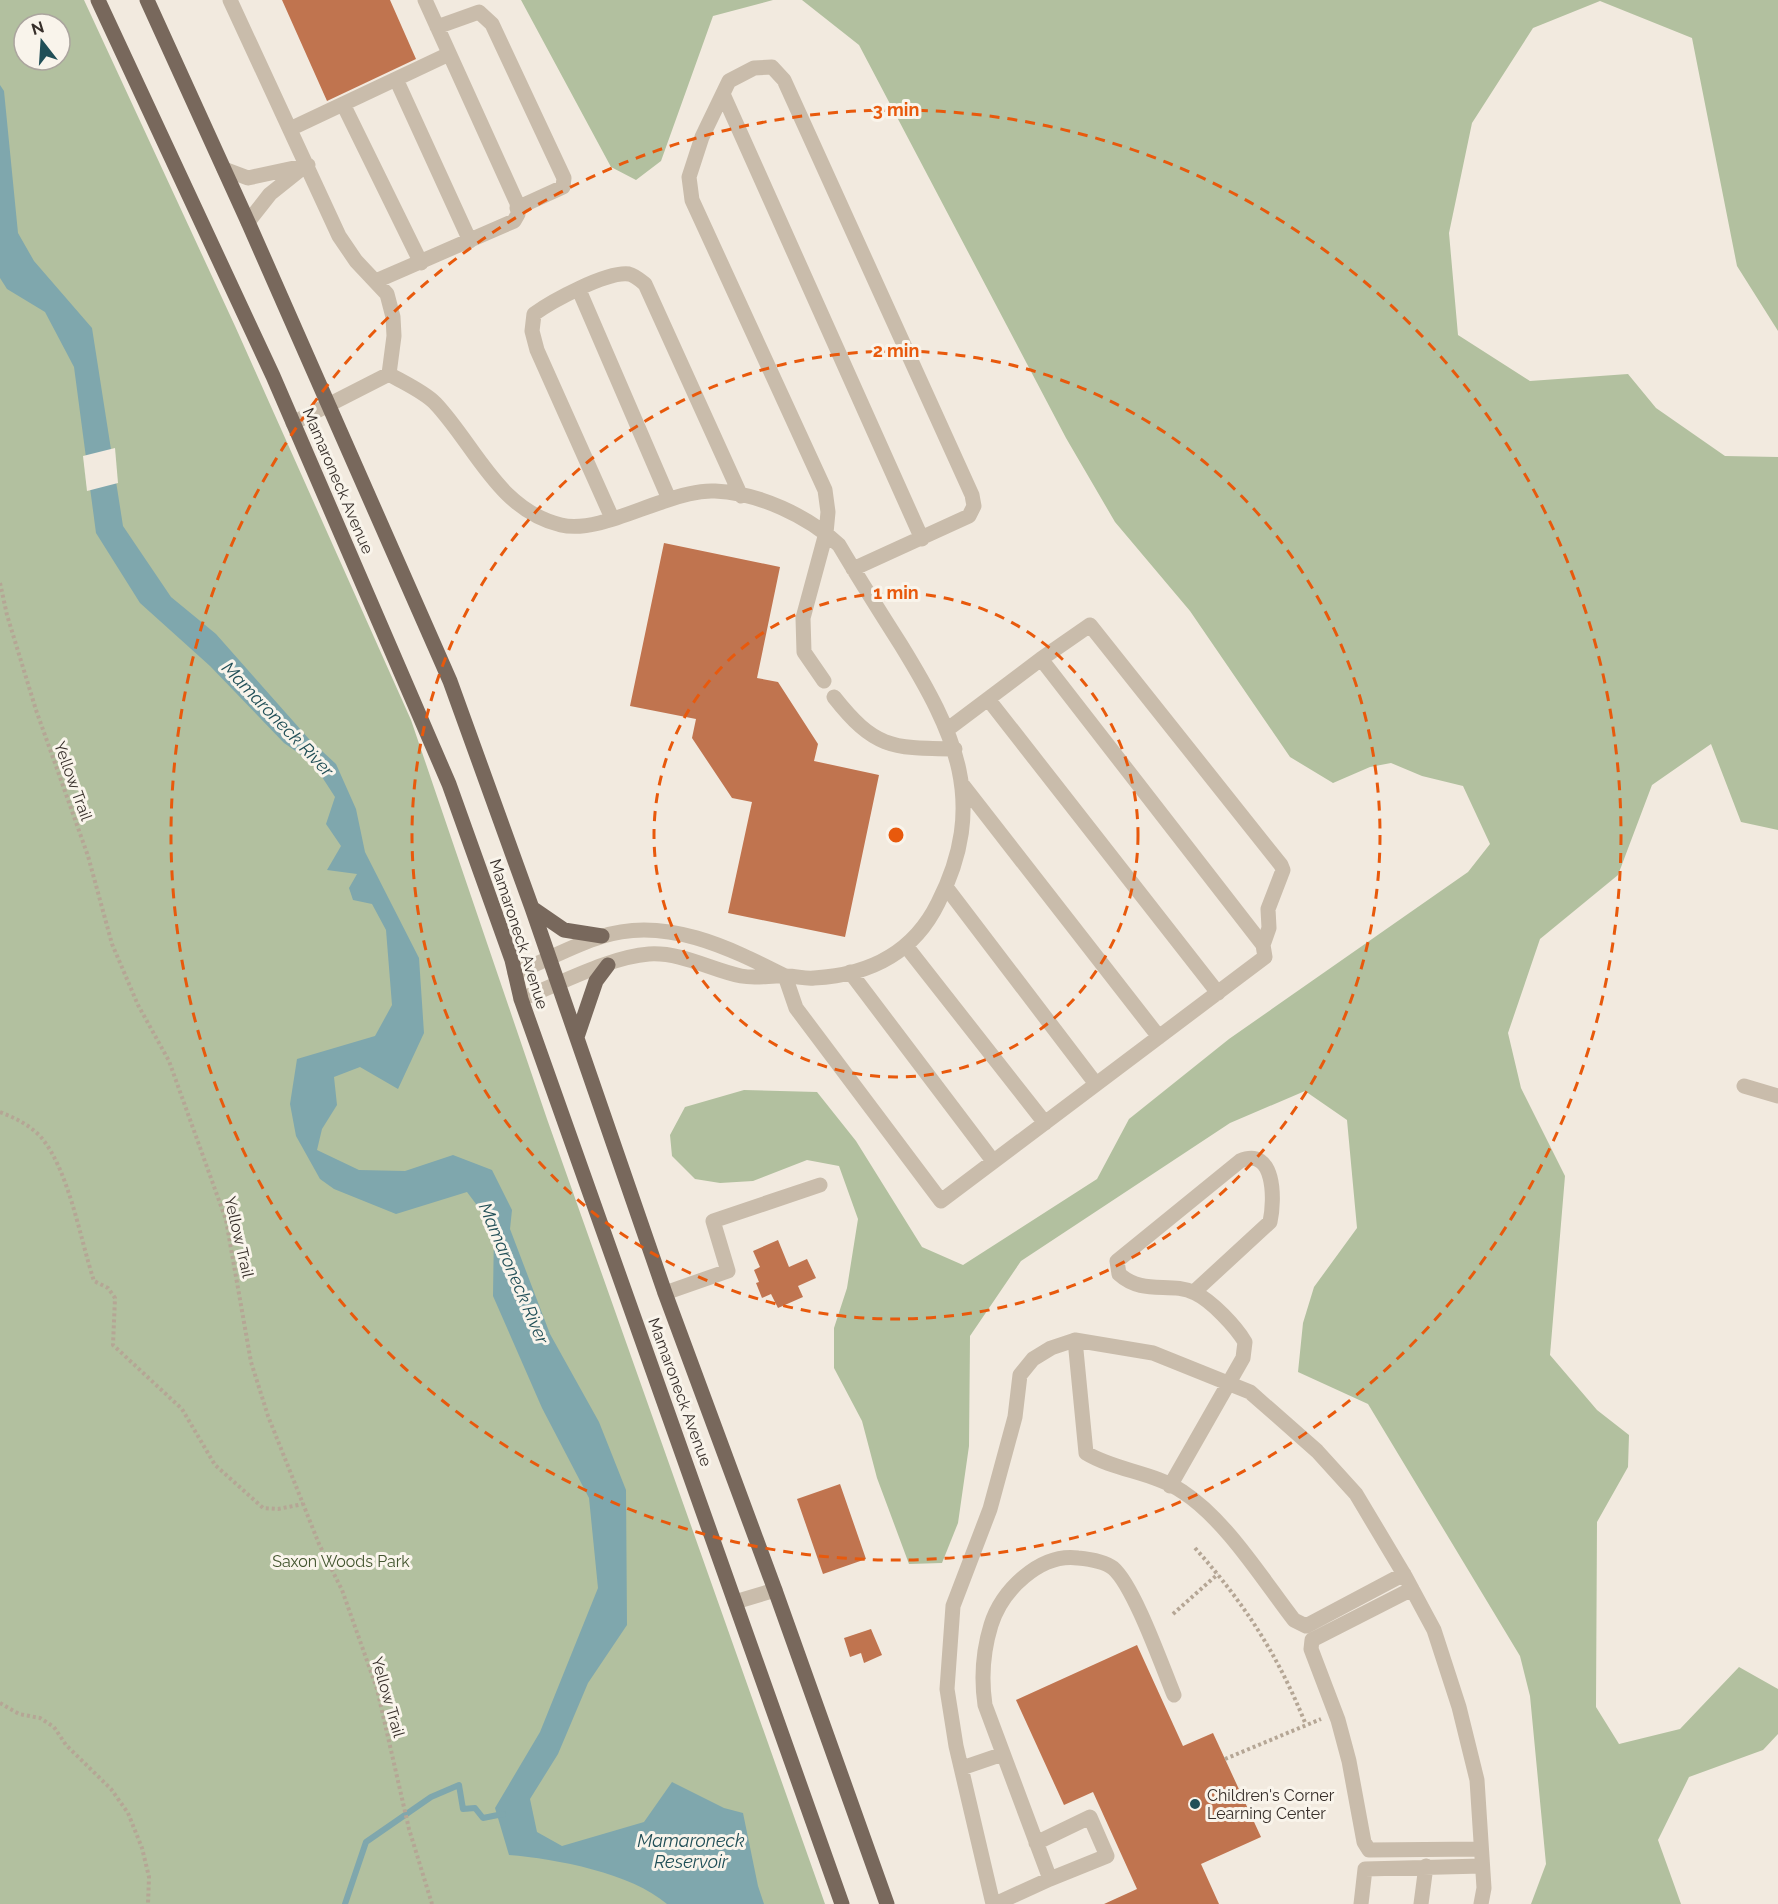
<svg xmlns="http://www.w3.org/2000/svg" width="1778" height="1904" font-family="Raleway,sans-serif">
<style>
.green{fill:#b2c09f;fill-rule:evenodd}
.water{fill:#7fa7ad}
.pier{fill:#f2eadf}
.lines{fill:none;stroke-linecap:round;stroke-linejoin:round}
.stream{stroke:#7fa7ad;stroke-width:6}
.building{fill:#c0744f}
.path{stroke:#b5a695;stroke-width:4;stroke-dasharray:3 3;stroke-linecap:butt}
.minor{stroke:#c9bcab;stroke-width:15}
.major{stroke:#78685c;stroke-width:15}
.ring{fill:none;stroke:#e8590c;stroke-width:3;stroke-dasharray:10 8}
.poi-dot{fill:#214f57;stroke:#f9f4eb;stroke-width:2}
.labels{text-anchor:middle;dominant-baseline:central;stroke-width:6;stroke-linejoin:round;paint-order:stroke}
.street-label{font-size:16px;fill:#372f2a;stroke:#f9f4eb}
.park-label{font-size:16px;fill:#43552f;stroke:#f9f4eb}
.poi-label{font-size:16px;fill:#372f2a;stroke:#f9f4eb;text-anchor:start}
.water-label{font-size:18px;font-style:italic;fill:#214f57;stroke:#f9f4eb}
.centre{fill:#e8590c;stroke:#f9f4eb;stroke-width:3}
.ring-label{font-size:18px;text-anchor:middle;font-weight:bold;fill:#e8590c;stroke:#f9f4eb;stroke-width:6;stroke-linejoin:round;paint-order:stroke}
</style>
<rect width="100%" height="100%" fill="#f2eadf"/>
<path class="green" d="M0,0H84L235,326L411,720L547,1119L825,1904H0ZM24,24H60V60H24Z
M521,0H773L713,16L661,161L636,180L611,167Z
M802,0H1778V331L1737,266L1692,38L1600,1L1533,28L1472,123L1449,233L1458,335L1530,381L1628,374L1656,408L1725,456L1778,457V830L1741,822L1711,744L1652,785L1618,875L1540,939L1508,1033L1521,1088L1565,1176L1550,1355L1597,1410L1629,1435L1628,1467L1597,1522L1596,1707L1619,1744L1680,1729L1739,1667L1778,1689V1734L1763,1750L1689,1777L1658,1840L1681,1904H1531L1546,1864L1530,1696L1520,1656L1368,1404L1298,1372L1303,1323L1314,1287L1357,1228L1347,1120L1305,1091L1230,1123L1021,1261L970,1336L969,1446L958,1523L942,1563L909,1564L877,1478L862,1421L834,1368V1328L847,1288L858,1219L839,1166L807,1160L753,1181L720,1183L695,1179L672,1156L670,1135L685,1107L744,1090L817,1092L856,1141L922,1247L963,1265L1097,1179L1129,1119L1229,1039L1468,872L1490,844L1463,786L1422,776L1391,763L1370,767L1333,783L1290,757L1190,611L1115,522L1066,438L859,45Z"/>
<path class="water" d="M0,85L4,91L18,233L34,261L92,328L123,526L171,597L216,634L309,739L336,764L356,809L365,852L419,958L424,1033L398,1089L360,1067L334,1077L337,1105L322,1129L317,1150L359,1170L405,1171L453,1155L492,1170L512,1210L510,1229L550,1334L599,1422L626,1490L627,1625L588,1683L558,1754L530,1799L537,1832L562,1846L644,1822L672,1782L724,1808L743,1813L758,1886L764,1904H667C631,1873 557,1859 509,1855L495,1808L540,1732L598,1588L589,1498L542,1408L493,1296L494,1228L467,1192L396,1214L334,1189L320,1179L296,1136L290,1104L297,1059L375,1036L392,1005L386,930L372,904L353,900L349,888L357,874L327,870L341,846L326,824L335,797L313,763L284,743L210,666L140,603L96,533L74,367L45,312L7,289L0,278Z"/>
<path class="pier" d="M115,448L118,483L87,491L83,456Z"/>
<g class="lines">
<path class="stream" d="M345,1904L366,1842L431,1797L459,1785L463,1809L475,1808L483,1818L503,1814"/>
</g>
<path class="building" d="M282,0H390L416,59L327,101Z
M664,543L780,567L757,678L778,682L818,744L814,761L879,775L845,937L728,913L752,802L732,798L692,738L696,719L630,706Z
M778,1240L789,1267L807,1259L816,1278L798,1286L803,1297L778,1308L771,1294L762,1298L756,1283L759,1282L754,1270L760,1267L753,1251Z
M840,1484L866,1559L823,1574L797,1499Z
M871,1629L882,1655L864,1663L861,1653L850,1657L844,1638Z
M1137,1645L1183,1746L1213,1733L1261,1837L1201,1864L1219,1904H1104L1137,1889L1093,1792L1064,1805L1016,1700Z"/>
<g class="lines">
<path class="path" d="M0,583L7,615L36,710L88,856L112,944L138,1005L169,1061L226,1220L251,1362L268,1416L319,1544L342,1590L377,1689L409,1829L432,1904
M0,1112C15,1118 28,1124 40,1136C69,1169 80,1239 94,1281L108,1288L115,1298L113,1345L182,1409L215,1465L263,1508L278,1509L303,1504
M1195,1548C1245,1604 1278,1655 1306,1725
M1173,1614L1218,1574
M0,1703L19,1714L40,1718L54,1727L66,1745L111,1789L128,1813L142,1848L149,1877L148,1904
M1225,1759L1321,1719"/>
<path class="minor" d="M230,0L339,236L356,261L387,294L393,317L394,336L389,374L293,423
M437,27L479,12L492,24L564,178L563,187L517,208
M396,79L470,241
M723,94L922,539
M343,104L421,263
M290,129L449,54
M224,169L248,178L308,165
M248,222L270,194L300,170
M376,281L514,221L518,214L517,203L425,0
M579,290L669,499
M389,374C404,383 423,391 435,403C475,445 498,510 561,525C591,532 633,511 662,502C678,496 698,490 715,491C759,493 808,516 839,545C859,579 880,612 901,645C955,733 989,803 938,903C913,954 869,975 814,978C805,979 796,976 787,976C772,975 757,979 741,976C711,970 682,952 649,954C609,957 560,984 521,999
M612,518L537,350L532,331L534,314C552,301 607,271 629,274C634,275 640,280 645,284L741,496
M1041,659L1090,625L1281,865L1283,870L1268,909L1269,928L1263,945
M824,681L804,652L803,618L826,533L828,512L825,490L692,200L689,177L702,137L729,81L754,68L772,67L784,80L972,495L974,506L969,516L853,569
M834,697C875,749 892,748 955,749
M988,699L1218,993
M962,784L1159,1037
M946,887L1096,1084
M906,946L1045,1123
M850,972L993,1161
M515,973C544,962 571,946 600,937C664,915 730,948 785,976L796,1008L941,1201L1265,957L1263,945L1041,659L948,729
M1744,1086L1778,1096
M665,1293L728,1271L713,1221L820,1185
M1075,1340L1086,1453C1116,1471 1154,1472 1183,1492C1226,1520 1263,1580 1294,1620L1306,1626L1404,1574
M1170,1486L1243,1358L1245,1342C1236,1327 1212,1301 1195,1293C1171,1281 1143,1296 1119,1274L1117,1261L1240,1161C1275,1146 1275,1199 1270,1222L1194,1292
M1412,1589L1312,1640L1311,1649L1338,1720L1349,1761L1364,1842L1369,1850L1481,1849
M735,1602L775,1590
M962,1768L1003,1754
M1036,1843L1090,1817L1107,1856L1050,1879
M993,1904L956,1746L947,1689L953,1606L990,1509L1015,1417L1020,1375L1033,1359L1051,1348L1075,1340L1153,1353L1250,1392L1317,1451L1356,1494L1405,1576L1434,1630L1459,1707L1477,1780L1484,1888L1481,1904
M995,1904L1050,1879L985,1705C981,1678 983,1651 991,1625C1002,1590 1040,1553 1078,1558C1089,1559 1104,1561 1113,1568C1134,1586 1162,1666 1174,1695
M1361,1904L1365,1869L1482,1866
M1421,1904L1426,1866"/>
<path class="major" d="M98,0L273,376L449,784L512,960L521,999L842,1904
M147,0L248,222L450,681L532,908L665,1293L775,1590L887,1904
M532,908L564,930L602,936
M577,1037L596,981L608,965"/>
</g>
<g class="ring">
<circle cx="896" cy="835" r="242"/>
<circle cx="896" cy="835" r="484"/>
<circle cx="896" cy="835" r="725"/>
</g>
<circle class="poi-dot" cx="1195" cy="1804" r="6"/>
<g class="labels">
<g class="street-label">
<text transform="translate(338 481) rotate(67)">Mamaroneck Avenue</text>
<text transform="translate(73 781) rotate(70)">Yellow Trail</text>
<text transform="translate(519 934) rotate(72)">Mamaroneck Avenue</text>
<text transform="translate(239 1237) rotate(77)">Yellow Trail</text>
<text transform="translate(680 1392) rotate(70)">Mamaroneck Avenue</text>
<text transform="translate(388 1697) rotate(74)">Yellow Trail</text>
</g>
<g class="park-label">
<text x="341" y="1561">Saxon Woods Park</text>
</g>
<g class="poi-label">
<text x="1207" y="1795">Children's Corner<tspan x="1207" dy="18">Learning Center</tspan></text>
</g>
<g class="water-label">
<text transform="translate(278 719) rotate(46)">Mamaroneck River</text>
<text transform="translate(514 1273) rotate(67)">Mamaroneck River</text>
<text x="691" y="1840">Mamaroneck<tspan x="691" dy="21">Reservoir</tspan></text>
</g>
</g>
<circle cx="896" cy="835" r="9" class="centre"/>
<g class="ring-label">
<text x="896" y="116">3 min</text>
<text x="896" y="357">2 min</text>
<text x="896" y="599">1 min</text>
</g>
<g transform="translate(42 42) rotate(343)"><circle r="28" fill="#f9f4eb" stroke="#aba59e" stroke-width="1.5"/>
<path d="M0-4.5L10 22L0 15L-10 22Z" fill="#214f57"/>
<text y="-9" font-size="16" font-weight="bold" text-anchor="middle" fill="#372f2a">N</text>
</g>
</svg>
